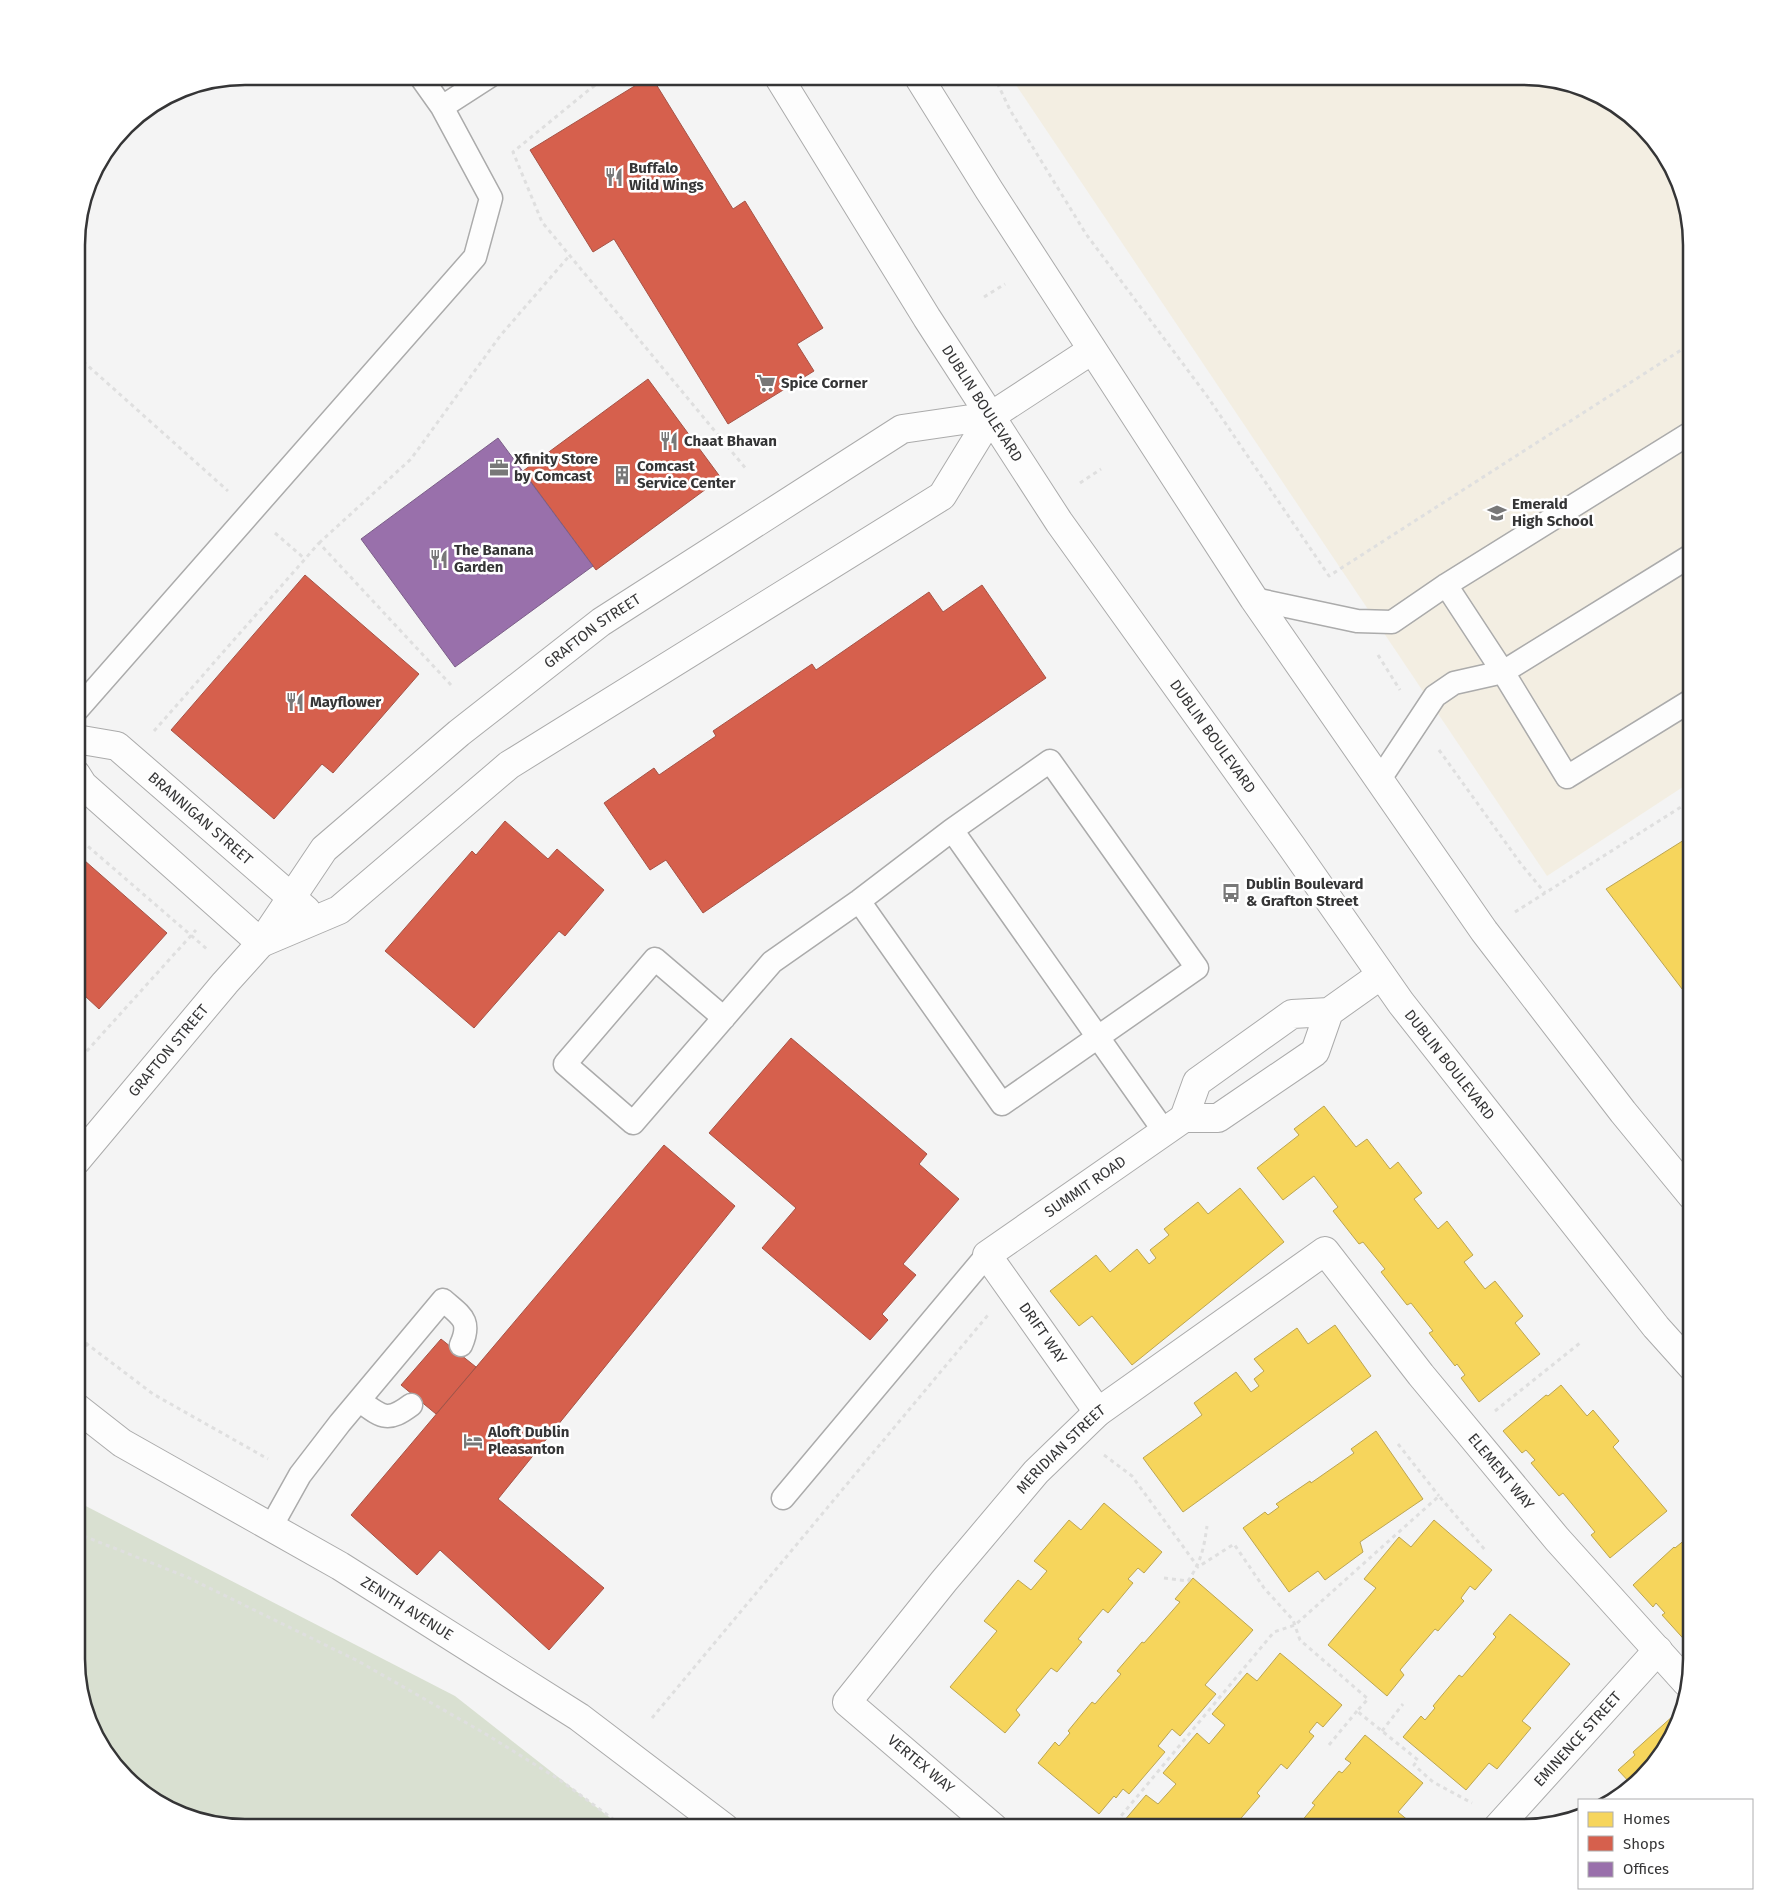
<svg xmlns="http://www.w3.org/2000/svg" width="1768" height="1904" font-family="'Fira Sans',sans-serif">
<style>
.education{fill:#f3eee2}
.green{fill:#d9e0d1}
.homes{fill:#f6d55c;stroke:#bca551}
.shops{fill:#d6604d;stroke:#a65346}
.offices{fill:#9970ab;stroke:#7b5e88}
.lines{fill:none;stroke-linecap:round;stroke-linejoin:round}
.service-casing{stroke:#ababab;stroke-width:25}
.minor-casing{stroke:#ababab;stroke-width:30}
.secondary-casing{stroke:#ababab;stroke-width:30}
.path{stroke:#dfdfdf;stroke-width:3;stroke-dasharray:4 4;stroke-linecap:butt}
.service{stroke:#fdfdfd;stroke-width:22}
.minor{stroke:#fdfdfd;stroke-width:28}
.secondary{stroke:#fdfdfd;stroke-width:28}
.labels{text-anchor:middle;dominant-baseline:central;stroke-width:5;stroke-linejoin:round;paint-order:stroke}
.poi-label{font-size:15px;font-weight:bold;fill:#353536;stroke:#fff;text-anchor:start}
.street-label{font-size:15px;fill:#353536;stroke:#fff}
.rim{fill:none;stroke:#353536;stroke-width:2.5}
</style>
<rect width="100%" height="100%" fill="#f4f4f4"/>
<path class="education" d="M1010,76L1534,77L1598,94L1657,142L1683,190L1692,245V781L1547,876Z"/>
<path class="green" d="M76,1501L455,1696L623,1828H245L171,1810L111,1762L85,1714L76,1659Z"/>
<path class="homes" d="M1692,835V1002L1606,889Z
M1324,1106L1356,1147L1367,1139L1390,1169L1398,1162L1422,1193L1414,1199L1438,1229L1447,1221L1473,1255L1464,1262L1485,1289L1495,1281L1523,1316L1515,1323L1540,1354L1479,1402L1461,1378L1465,1375L1457,1364L1455,1366L1429,1333L1433,1331L1411,1303L1407,1305L1381,1272L1385,1269L1363,1242L1359,1244L1333,1211L1338,1207L1314,1176L1283,1200L1257,1168L1299,1135L1294,1129Z
M1240,1188L1284,1242L1132,1365L1092,1316L1079,1326L1050,1291L1096,1255L1110,1272L1137,1249L1149,1264L1156,1258L1150,1250L1169,1235L1164,1229L1198,1202L1208,1214Z
M1335,1325L1371,1376L1183,1512L1143,1458L1202,1415L1194,1403L1236,1372L1251,1392L1259,1386L1254,1379L1264,1371L1254,1359L1297,1328L1308,1344Z
M1561,1385L1587,1416L1593,1410L1619,1441L1613,1447L1667,1511L1610,1558L1591,1535L1595,1532L1563,1493L1559,1496L1531,1463L1535,1460L1526,1450L1522,1453L1503,1431L1546,1395L1548,1396Z
M1376,1431L1423,1499L1360,1542L1363,1552L1325,1580L1318,1571L1289,1592L1243,1528L1265,1512L1268,1515L1279,1507L1276,1504L1310,1481L1311,1483L1354,1453L1351,1449Z
M1104,1503L1162,1552L1144,1573L1138,1568L1128,1579L1133,1583L1108,1613L1103,1609L1078,1639L1082,1642L1057,1672L1051,1668L1016,1710L1020,1715L1005,1733L950,1687L997,1631L984,1621L1018,1580L1031,1590L1047,1571L1034,1561L1069,1520L1081,1530Z
M1434,1520L1492,1570L1475,1590L1470,1586L1461,1598L1464,1601L1438,1631L1435,1629L1400,1670L1404,1675L1387,1696L1328,1645L1376,1588L1364,1579L1399,1537L1411,1547Z
M1687,1538L1692,1542V1644L1690,1646L1662,1615L1665,1613L1656,1603L1653,1607L1633,1585L1674,1547L1675,1548Z
M1193,1578L1253,1630L1205,1685L1216,1694L1180,1736L1172,1729L1158,1746L1165,1752L1129,1794L1123,1789L1116,1798L1114,1796L1099,1814L1038,1763L1055,1742L1059,1746L1070,1733L1068,1731L1092,1702L1095,1704L1121,1674L1117,1671L1142,1642L1144,1643L1180,1602L1175,1599Z
M1510,1614L1570,1664L1522,1721L1531,1728L1497,1769L1489,1763L1466,1790L1403,1737L1421,1716L1425,1720L1435,1708L1433,1706L1459,1675L1462,1677L1496,1637L1493,1634Z
M1280,1653L1342,1705L1323,1727L1317,1722L1309,1732L1314,1736L1287,1769L1281,1764L1257,1793L1260,1796L1236,1824L1232,1821L1226,1828H1118L1146,1795L1158,1804L1176,1784L1163,1773L1197,1733L1209,1744L1225,1725L1212,1714L1247,1673L1257,1681Z
M1674,1715L1678,1719L1674,1734L1632,1785L1618,1770L1635,1755L1633,1752Z
M1365,1735L1423,1783L1398,1812L1410,1822L1404,1828H1296L1315,1805L1312,1803L1339,1771L1342,1773L1351,1763L1345,1759Z"/>
<path class="shops" d="M651,76L733,209L745,201L823,328L797,344L814,371L728,424L614,239L593,252L530,150Z
M648,379L721,478L596,570L523,471Z
M305,575L419,674L333,773L322,764L274,819L171,730Z
M982,585L1046,678L703,913L666,860L650,870L604,803L654,768L659,775L716,736L713,731L812,664L816,670L929,592L943,612Z
M505,821L548,859L557,849L604,890L565,936L559,931L474,1028L385,951L472,851L476,855Z
M76,853L167,933L99,1009L85,996L76,1005Z
M791,1038L927,1154L919,1164L959,1199L903,1264L916,1275L882,1314L888,1320L870,1340L762,1248L796,1208L709,1133Z
M664,1145L735,1206L498,1499L604,1588L549,1650L440,1550L417,1575L351,1515Z
M441,1339L476,1367L436,1414L401,1385Z"/>
<path class="offices" d="M498,438L593,566L455,667L361,539Z"/>
<g class="lines">
<g class="service-casing">
<path id="service" d="M442,107L490,76
M1446,585L1503,672L1567,777L1692,700
M1254,599L1357,621L1392,622L1446,585L1692,432
M77,710L475,257L491,198L442,107L420,76
M1380,779L1435,696L1454,683L1503,672L1692,555
M952,830L1164,1131
M724,1018L655,959L565,1064L633,1123L772,962L859,901L952,830L1050,761L1197,968L1002,1104L859,901
M360,1401C382,1417 387,1423 411,1405
M783,1498L987,1255
M271,1527L300,1475L340,1423L443,1300C461,1316 472,1320 461,1345"/>
</g>
<g class="minor-casing">
<g id="minor">
<path id="s1" d="M76,739L117,746L306,910"/>
<path d="M76,774L83,785L261,943"/>
<path d="M261,943L339,910L509,765L942,496L991,416"/>
<path d="M1329,1012L1315,1052L1218,1118H1184L1197,1082L1292,1014L1329,1012L1381,975"/>
<path id="s2" d="M76,1161L225,983L261,943L324,849L459,733L601,622L902,429L991,416L1092,350"/>
<path id="s3" d="M76,1407L122,1443L340,1566L579,1717L725,1828"/>
<path id="s4" d="M1098,1412L987,1255L1184,1118"/>
<path id="s5" d="M994,1828L847,1702L944,1581L1036,1472L1098,1412L1325,1251L1421,1375L1557,1539L1686,1682"/>
<path id="s6" d="M1497,1828L1658,1650"/>
</g>
</g>
<g class="secondary-casing">
<g id="secondary">
<path id="s7" d="M778,76L927,318L1059,522L1292,847L1401,1003L1656,1327L1692,1367"/>
<path d="M918,76L989,190L1254,599L1484,931L1623,1112L1692,1196"/>
</g>
</g>
<path class="path" d="M608,76L590,89L513,152L542,222L747,470
M994,76L1010,110L1086,234L1207,396L1329,576L1692,343
M984,297L1005,284
M77,356L228,491
M1080,483L1101,469
M275,533L305,559
M319,543L411,459L500,336L570,255
M1378,655L1400,690
M154,731L319,543L451,685
M1439,750L1521,864L1545,893
M76,836L208,950
M1515,912L1692,800
M76,1063L196,930
M76,1330L87,1344L153,1394L268,1459
M76,1359L87,1344
M1495,1411L1580,1343
M1398,1444L1439,1496
M1104,1455L1132,1476L1198,1567L1234,1544L1264,1588L1293,1620L1300,1640L1368,1699L1357,1711L1418,1760L1414,1765L1433,1782L1472,1803
M76,1533L187,1577L358,1661L484,1733L560,1780L625,1828
M1164,1578L1188,1581C1201,1562 1204,1548 1207,1526
M652,1718L988,1315
M1382,1731L1403,1704
M1329,1745L1357,1711
M1111,1828L1274,1632L1295,1625L1439,1496L1486,1551"/>
<use href="#service" class="service"/>
<use href="#minor" class="minor"/>
<use href="#secondary" class="secondary"/>
</g>
<defs>
<g id="restaurant-bare" transform="scale(1.5)"><path d="M-5-6h1v4h1v-4h1v4h1v-4h1v5L-1.5 .5V6h-2V.5L-5-1ZM5-6V6H3V1.5H1.5Q1.5-4 5-6Z" fill="#787878" stroke="#fff" stroke-width="2.5" paint-order="stroke"/></g>
<g id="supermarket-bare" transform="scale(1.5)"><path d="M-6-5.5h2.5l.6 2H6L4.5 2H-2.5L-4.4-4H-6ZM-1.5 3.2a1.3 1.3 0 1 0 .1 0ZM3 3.2a1.3 1.3 0 1 0 .1 0Z" fill="#787878" stroke="#fff" stroke-width="2.5" paint-order="stroke"/></g>
<g id="office-bare" transform="scale(1.5)"><path d="M-6-3h4V-5.5h4V-3h4V5H-6ZM-1-4.5V-3h2v-1.5ZM-6 0V1H6V0Z" fill="#787878" stroke="#fff" stroke-width="2.5" paint-order="stroke"/></g>
<g id="building-bare" transform="scale(1.5)"><path d="M-4-6H4V6H1V3H-1V6H-4ZM-2.5-4.3h1.7v1.8h-1.7ZM.8-4.3h1.7v1.8H.8ZM-2.5-1h1.7V.8h-1.7ZM.8-1h1.7V.8H.8Z" fill="#787878" stroke="#fff" stroke-width="2.5" paint-order="stroke"/></g>
<g id="school-bare" transform="scale(1.5)"><path d="M0-5L7-2L0 1L-7-2ZM-4 1L0 2.5L4 1V4Q0 6-4 4Z" fill="#787878" stroke="#fff" stroke-width="2.5" paint-order="stroke"/></g>
<g id="bus-bare" transform="scale(1.5)"><path d="M-5-6H5V4H4V6H2V4H-2V6H-4V4H-5ZM-3.5-4V0h7V-4ZM-3.5 1.2v1.5H-2V1.2ZM2 1.2v1.5H3.5V1.2Z" fill="#787878" stroke="#fff" stroke-width="2.5" paint-order="stroke"/></g>
<g id="hotel-bare" transform="scale(1.5)"><path d="M-6-4.5h1.5V1H6V5H4.5V3h-9V5H-6ZM-4 0a1.8 1.8 0 1 1 3.6 0ZM.5 0V-2.5h3Q6-2.5 6 0Z" fill="#787878" stroke="#fff" stroke-width="2.5" paint-order="stroke"/></g>
</defs>
<g fill-rule="evenodd">
<use href="#restaurant-bare" x="614" y="177"/>
<use href="#supermarket-bare" x="766" y="383"/>
<use href="#restaurant-bare" x="669" y="441"/>
<use href="#office-bare" x="499" y="468"/>
<use href="#building-bare" x="622" y="475"/>
<use href="#school-bare" x="1497" y="513"/>
<use href="#restaurant-bare" x="439" y="559"/>
<use href="#restaurant-bare" x="295" y="702"/>
<use href="#bus-bare" x="1231" y="893"/>
<use href="#hotel-bare" x="473" y="1441"/>
</g>
<g class="labels">
<g class="poi-label">
<text x="629" y="168">Buffalo<tspan x="629" dy="17">Wild Wings</tspan></text>
<text x="781" y="383">Spice Corner</text>
<text x="684" y="441">Chaat Bhavan</text>
<text x="514" y="459">Xfinity Store<tspan x="514" dy="17">by Comcast</tspan></text>
<text x="637" y="466">Comcast<tspan x="637" dy="17">Service Center</tspan></text>
<text x="1512" y="504">Emerald<tspan x="1512" dy="17">High School</tspan></text>
<text x="454" y="550">The Banana<tspan x="454" dy="17">Garden</tspan></text>
<text x="310" y="702">Mayflower</text>
<text x="1246" y="884">Dublin Boulevard<tspan x="1246" dy="17">&amp; Grafton Street</tspan></text>
<text x="488" y="1432">Aloft Dublin<tspan x="488" dy="17">Pleasanton</tspan></text>
</g>
<g class="street-label">
<text stroke="none"><textPath href="#s7" startOffset="386">DUBLIN BOULEVARD</textPath></text>
<text stroke="none"><textPath href="#s2" startOffset="745">GRAFTON STREET</textPath></text>
<text stroke="none"><textPath href="#s7" startOffset="791">DUBLIN BOULEVARD</textPath></text>
<text stroke="none"><textPath href="#s1" startOffset="152">BRANNIGAN STREET</textPath></text>
<text stroke="none"><textPath href="#s2" startOffset="144">GRAFTON STREET</textPath></text>
<text stroke="none"><textPath href="#s7" startOffset="1196">DUBLIN BOULEVARD</textPath></text>
<text stroke="none"><textPath href="#s4" startOffset="312">SUMMIT ROAD</textPath></text>
<text transform="translate(1043 1333) rotate(55)">DRIFT WAY</text>
<text stroke="none"><textPath href="#s5" startOffset="525">MERIDIAN STREET</textPath></text>
<text stroke="none"><textPath href="#s5" startOffset="1138">ELEMENT WAY</textPath></text>
<text stroke="none"><textPath href="#s3" startOffset="388">ZENITH AVENUE</textPath></text>
<text stroke="none"><textPath href="#s6" startOffset="120">EMINENCE STREET</textPath></text>
<text transform="translate(921 1764) rotate(40)">VERTEX WAY</text>
</g>
</g>
<path d="M0 0H1768V1904H0ZM245 85H1523A160 160 0 0 1 1683 245V1659A160 160 0 0 1 1523 1819H245A160 160 0 0 1 85 1659V245A160 160 0 0 1 245 85Z" fill="#fff" fill-rule="evenodd"/>
<path class="rim" d="M245 85H1523A160 160 0 0 1 1683 245V1659A160 160 0 0 1 1523 1819H245A160 160 0 0 1 85 1659V245A160 160 0 0 1 245 85Z"/>
<rect x="1578" y="1799" width="175" height="90" fill="#ffffff" stroke="#aeaeaf"/>
<rect x="1588" y="1812" width="25" height="15" fill="#f6d55c" stroke="#aeaeaf"/>
<text x="1623" y="1824" font-size="15" fill="#353536">Homes</text>
<rect x="1588" y="1836" width="25" height="15" fill="#d6604d" stroke="#aeaeaf"/>
<text x="1623" y="1849" font-size="15" fill="#353536">Shops</text>
<rect x="1588" y="1862" width="25" height="15" fill="#9970ab" stroke="#aeaeaf"/>
<text x="1623" y="1874" font-size="15" fill="#353536">Offices</text>
</svg>
